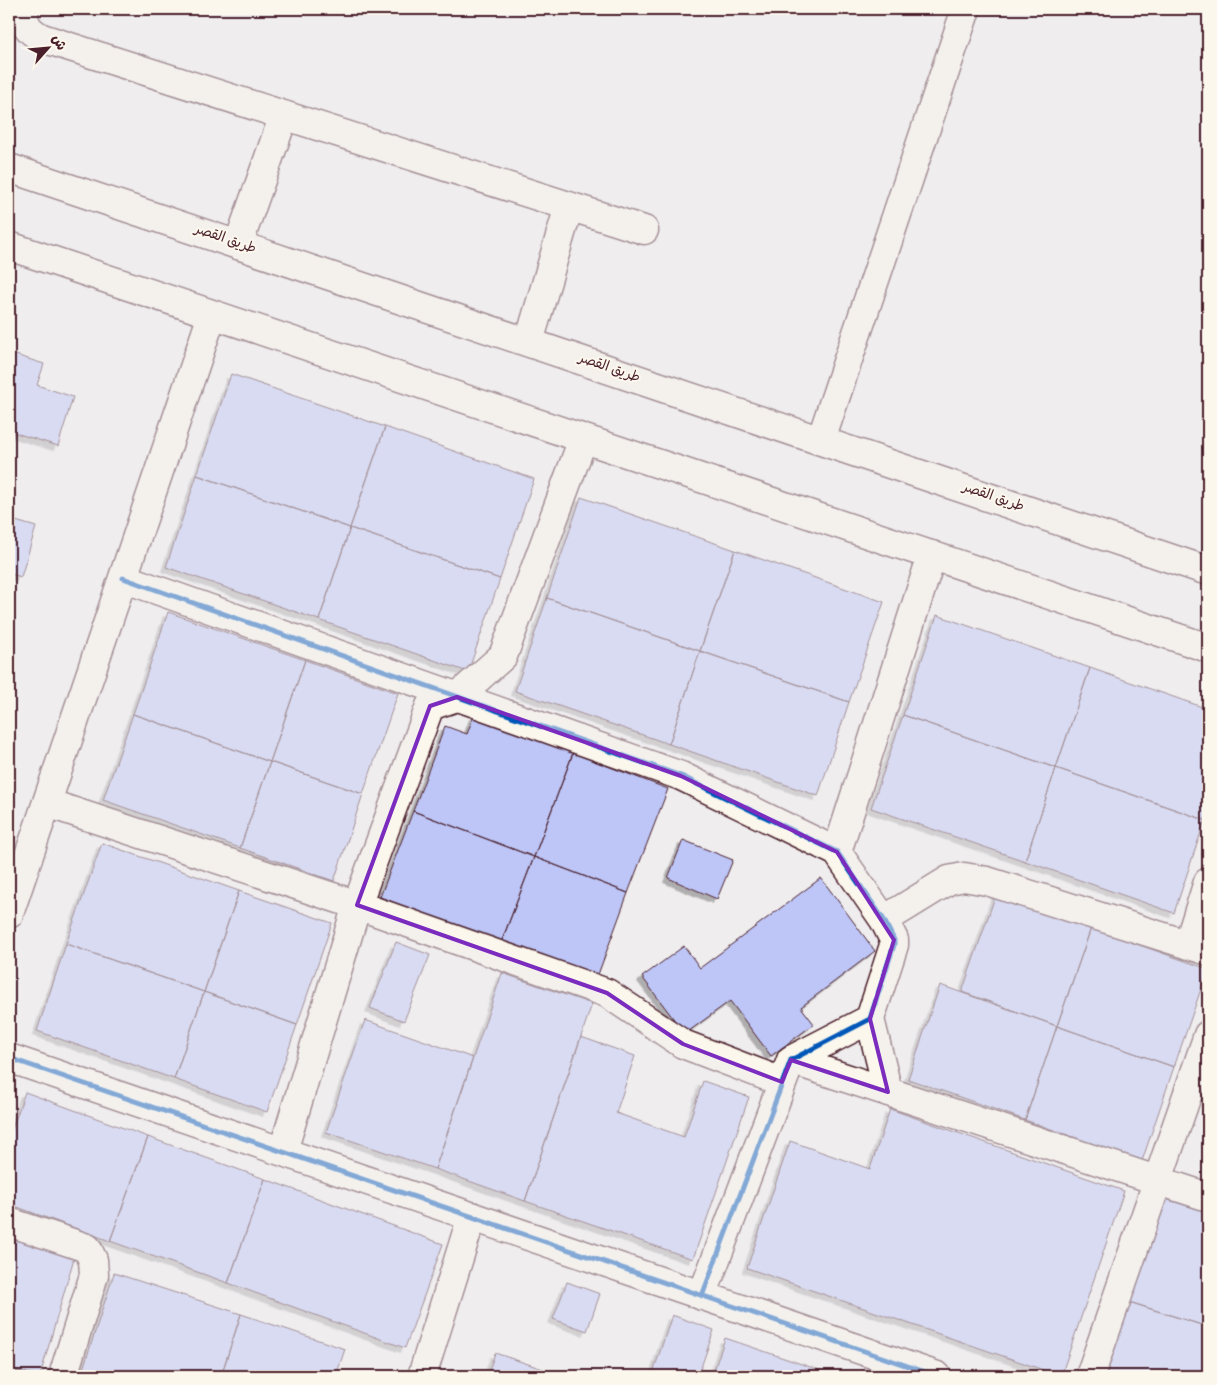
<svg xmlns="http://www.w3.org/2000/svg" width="1217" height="1385" font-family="'Gochi Hand','Playpen Sans Arabic',sans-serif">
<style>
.building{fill:#bdc6f7;stroke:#4a1f2b;filter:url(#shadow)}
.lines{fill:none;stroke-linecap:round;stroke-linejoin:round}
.minor-casing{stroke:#4a1f2b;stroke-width:31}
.major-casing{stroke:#4a1f2b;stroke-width:31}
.minor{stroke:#fbf7ec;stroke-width:28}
.major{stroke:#fbf7ec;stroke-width:28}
.cycleway-casing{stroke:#fbf7ec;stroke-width:8}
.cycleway{stroke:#0057b8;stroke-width:5}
.marked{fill:none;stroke:#7b2cbf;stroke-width:4;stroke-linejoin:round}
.labels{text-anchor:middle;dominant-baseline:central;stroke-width:4;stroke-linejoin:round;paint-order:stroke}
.street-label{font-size:14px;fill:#4a1f2b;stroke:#fbf7ec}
</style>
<defs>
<filter id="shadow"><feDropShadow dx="-4.5" dy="4.5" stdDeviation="0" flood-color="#0004"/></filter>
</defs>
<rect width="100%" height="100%" fill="#efedee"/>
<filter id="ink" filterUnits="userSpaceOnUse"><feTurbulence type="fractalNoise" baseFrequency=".02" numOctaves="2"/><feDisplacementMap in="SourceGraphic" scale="10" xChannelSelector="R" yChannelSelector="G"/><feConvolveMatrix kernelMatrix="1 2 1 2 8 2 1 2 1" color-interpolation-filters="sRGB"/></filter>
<g filter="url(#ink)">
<path class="building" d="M9,353L44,364L37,385L73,397L58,446L9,431Z
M231,374L385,427L350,528L197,475Z
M385,427L534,479L500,579L350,528Z
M197,475L350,528L319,620L166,567Z
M581,497L735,550L700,651L547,598Z
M9,519L36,527L21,577L9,573Z
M350,528L500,579L468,672L319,620Z
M735,550L884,602L849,702L700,651Z
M547,598L700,651L669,744L515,691Z
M168,612L305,660L270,762L133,714Z
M937,615L1090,668L1056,768L903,715Z
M700,651L849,702L818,796L669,744Z
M305,660L398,693L363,794L270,762Z
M1090,668L1208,709V811L1205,820L1056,768Z
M133,714L270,762L240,848L103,800Z
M474,715L573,753L534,857L413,811L445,726L467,734Z
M903,715L1056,768L1025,861L871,808Z
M573,753L668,789L628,893L534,857Z
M270,762L363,794L334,881L240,848Z
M1056,768L1205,820L1174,913L1025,861Z
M413,811L534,857L501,943L380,897Z
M683,840L733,860L717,899L668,878Z
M102,843L239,891L204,992L66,944Z
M534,857L628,893L596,980L501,943Z
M821,878L875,951L801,1007L814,1024L771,1056L730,1001L685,1034L642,977L684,946L700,968Z
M239,891L332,923L297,1025L204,992Z
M996,894L1091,928L1057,1026L962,992Z
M1091,928L1208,969L1174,1067L1057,1026Z
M396,942L430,955L404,1021L370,1008Z
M66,944L204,992L174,1079L37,1031Z
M502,973L592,1004L525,1201L435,1169Z
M940,985L1057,1026L1025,1120L908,1079Z
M204,992L297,1025L267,1112L174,1079Z
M365,1020L473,1058L435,1169L326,1132Z
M1057,1026L1174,1067L1142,1161L1025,1120Z
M581,1037L635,1056L616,1113L684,1137L703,1081L749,1097L693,1259L525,1201Z
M25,1092L148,1137L110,1241L9,1204V1138Z
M890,1109L1124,1191L1061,1376L747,1268L790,1141L870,1169Z
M148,1137L265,1179L228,1283L110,1241Z
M265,1179L443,1244L405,1348L228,1283Z
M1162,1198L1208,1212V1327L1129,1302Z
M9,1238L74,1258L40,1376L9,1369Z
M114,1273L241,1314L221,1376H104L83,1369Z
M567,1282L600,1294L587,1331L553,1319Z
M1129,1302L1208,1327V1376H1106Z
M241,1314L345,1349L336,1376H221Z
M672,1315L714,1330L698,1376H652Z
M725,1338L828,1373L827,1376H712Z
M495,1353L564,1376H487Z
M9,1369L34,1376H9Z"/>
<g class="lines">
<g class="minor-casing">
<path id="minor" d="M25,9C22,24 29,31 42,38L644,230
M238,245L284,115
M529,342L569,206
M821,440L966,9
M123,578L681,776L837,852L884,920L894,940V945L870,1019L791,1060L702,1296
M47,803L357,905L607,993L683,1044L782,1082
M837,852L932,555
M9,914L212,315
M884,920L949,880L964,877L987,881L1208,951
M1188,945L1208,882
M870,1019L888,1092
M9,1058L937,1376
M791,1060L1208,1197
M283,1151L357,905L430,706L457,697L503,656L583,439
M9,1222L87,1248L93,1260L94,1275L63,1376
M422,1376L472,1216
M1090,1376L1208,1035"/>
</g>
<g class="major-casing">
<path id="major" d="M9,168L1208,571
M9,246L1208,648"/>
</g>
<use href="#minor" class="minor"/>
<use href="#major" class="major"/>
<g class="cycleway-casing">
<path id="cycleway" d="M123,578L681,776L837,852L884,920L894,940V945L870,1019L791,1060L702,1296
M9,1058L937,1376"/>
</g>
<use href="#cycleway" class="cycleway"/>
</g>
</g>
<path d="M0 0H1217V1385H0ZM457,697L681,776L837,852L894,940L870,1019L888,1092L791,1060L782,1082L683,1044L607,993L357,905L430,706Z" fill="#efedee" fill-opacity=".55" fill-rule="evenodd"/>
<path class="marked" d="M457,697L681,776L837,852L894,940L870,1019L888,1092L791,1060L782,1082L683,1044L607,993L357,905L430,706Z"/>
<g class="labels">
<g class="street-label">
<text transform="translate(225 240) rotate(19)">طريق القصر</text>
<text transform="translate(609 369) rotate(19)">طريق القصر</text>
<text transform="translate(993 498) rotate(19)">طريق القصر</text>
</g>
</g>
<rect width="1217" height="1385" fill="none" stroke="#fbf7ec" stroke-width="30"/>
<rect x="15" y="15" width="1187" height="1355" fill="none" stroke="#4a1f2b" stroke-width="2" filter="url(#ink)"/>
<g transform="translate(48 48) rotate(63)" stroke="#fbf7ec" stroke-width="4" paint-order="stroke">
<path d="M0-4L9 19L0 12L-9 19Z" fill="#4a1f2b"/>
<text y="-8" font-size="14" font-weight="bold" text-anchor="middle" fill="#4a1f2b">ش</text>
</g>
</svg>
